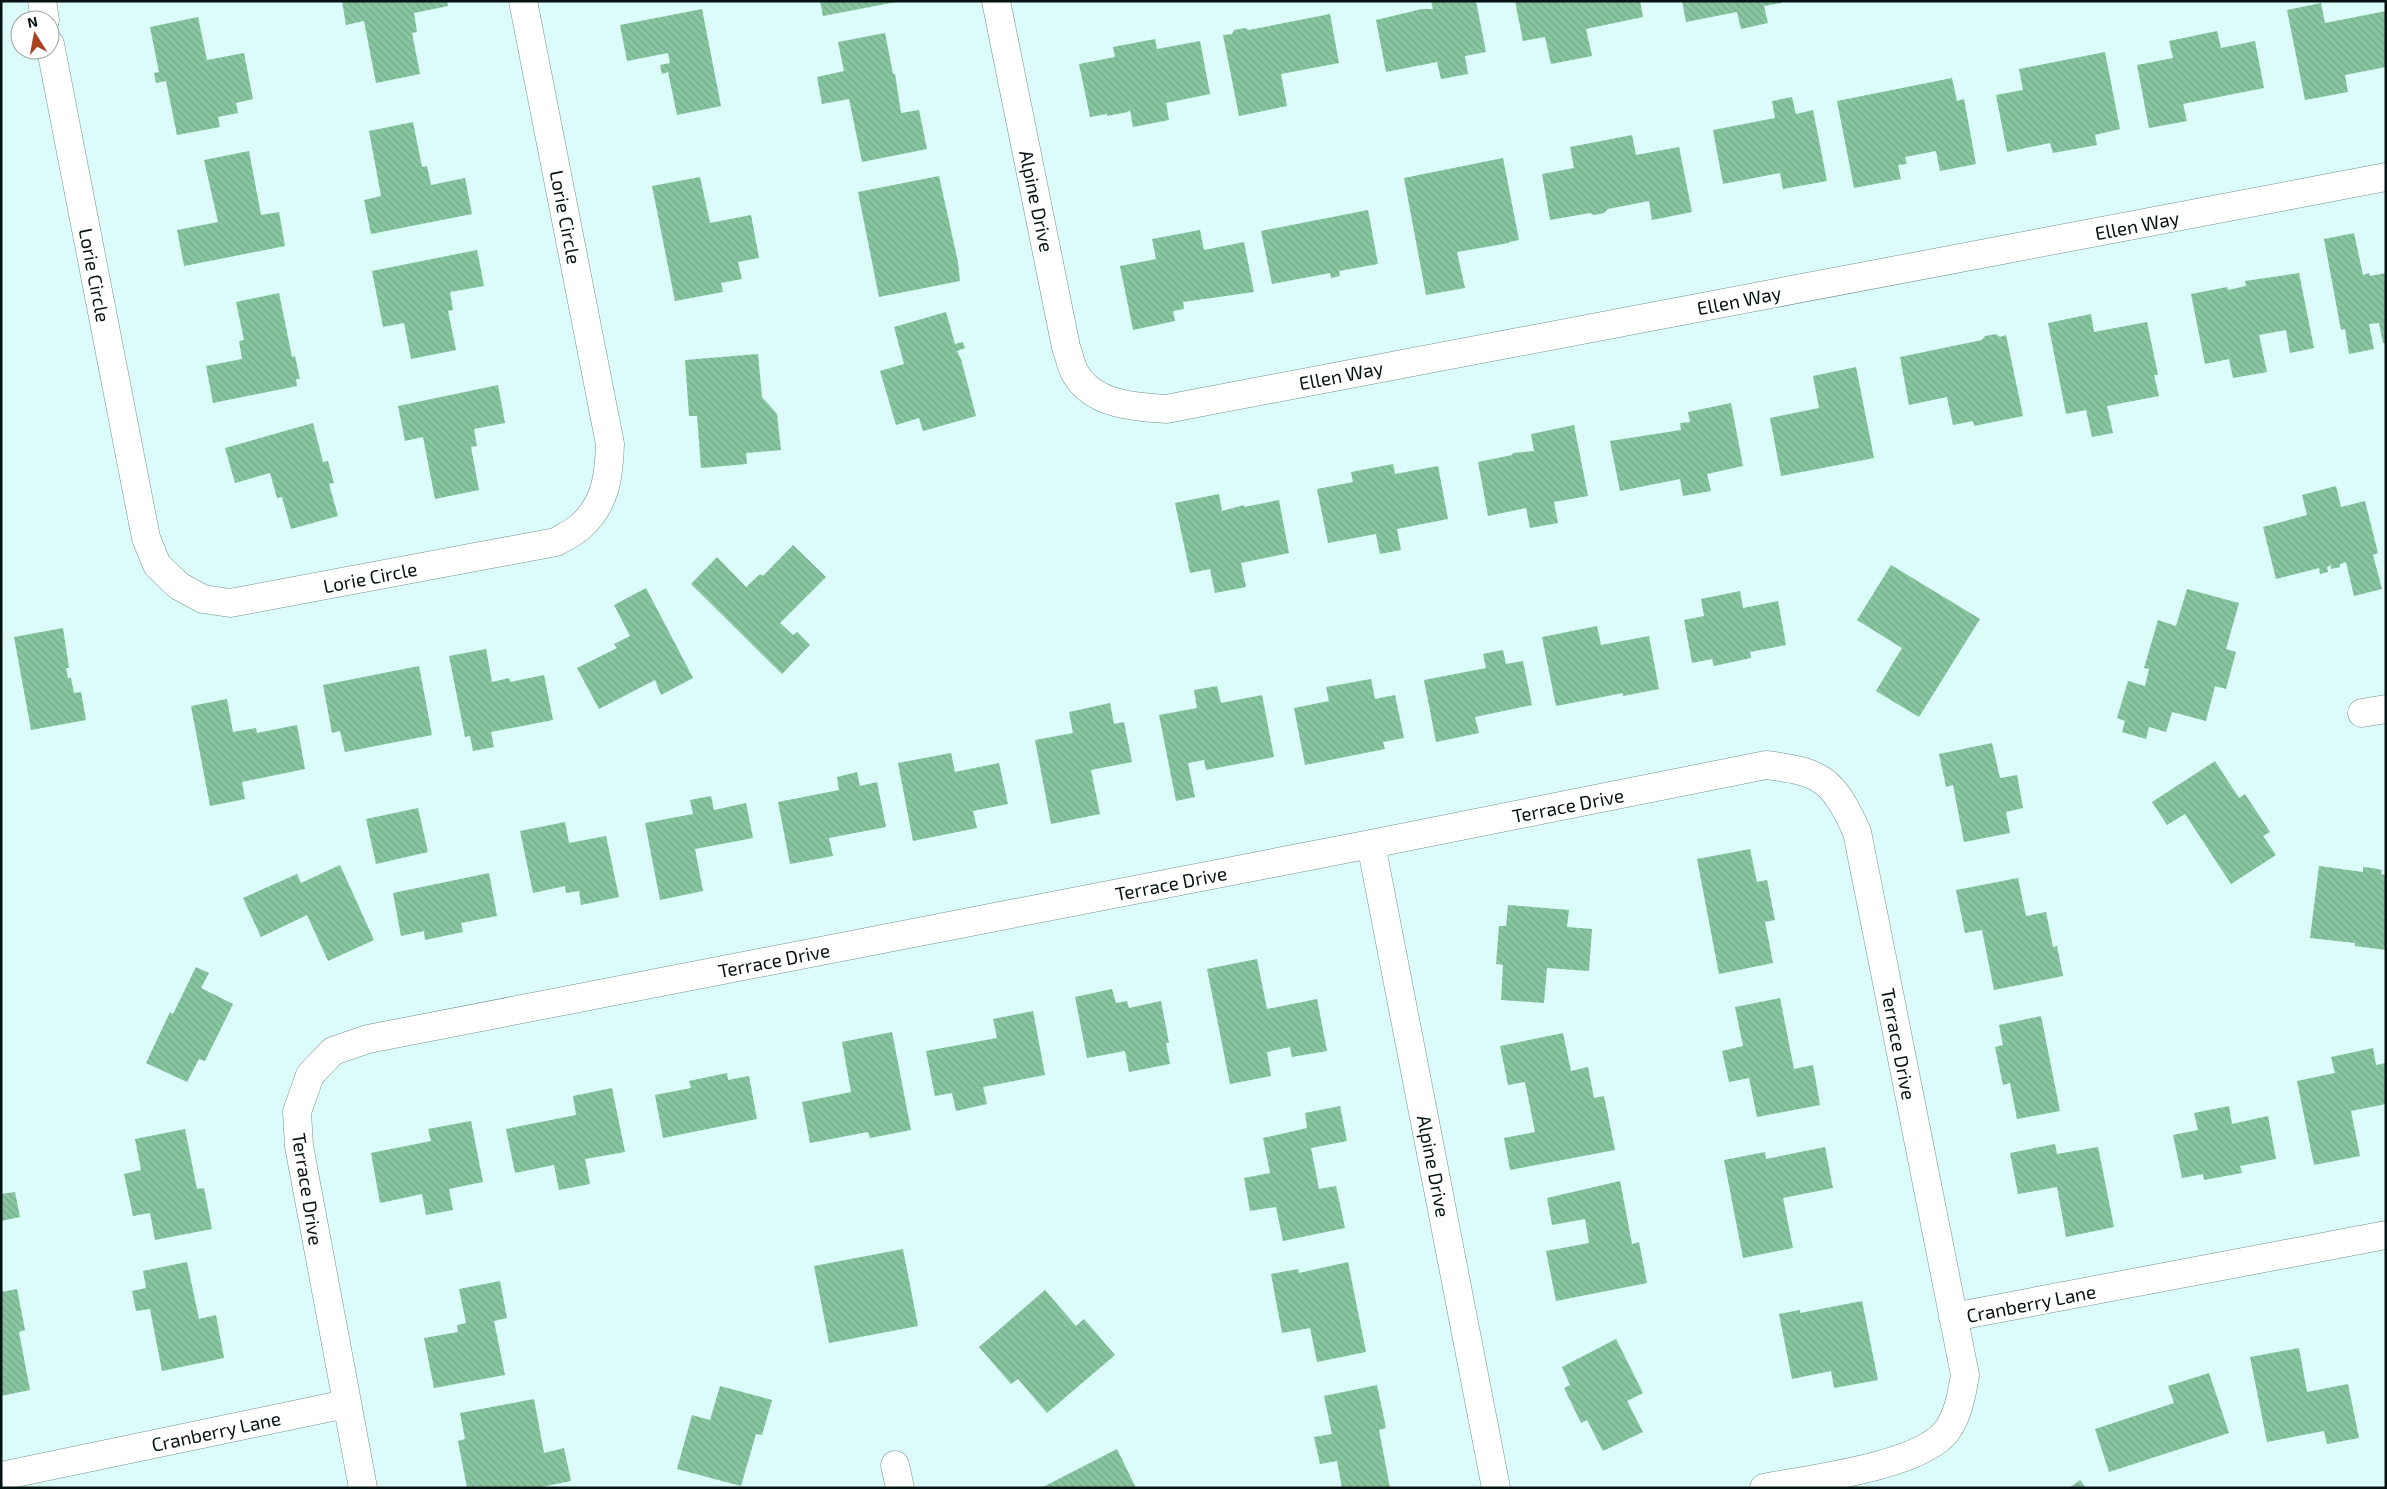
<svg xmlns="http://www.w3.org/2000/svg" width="2387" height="1489" font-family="'Exo 2',sans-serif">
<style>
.building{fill:url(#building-back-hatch)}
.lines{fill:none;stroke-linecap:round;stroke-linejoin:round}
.street-casing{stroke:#72918d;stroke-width:29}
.street{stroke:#fff;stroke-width:28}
.labels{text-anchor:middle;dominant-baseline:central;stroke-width:4;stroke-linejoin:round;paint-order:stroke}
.street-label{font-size:19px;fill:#071312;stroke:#fff}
</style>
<defs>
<pattern id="building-back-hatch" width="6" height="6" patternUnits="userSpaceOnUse" patternTransform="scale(1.25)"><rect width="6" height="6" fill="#88c6a2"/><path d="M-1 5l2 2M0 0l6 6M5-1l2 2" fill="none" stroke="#74a98a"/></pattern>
</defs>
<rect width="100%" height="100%" fill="#dbfcf9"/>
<path class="building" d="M342,1H447L448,6L414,13L417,32L412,33L420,74L376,83L364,21L346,25Z
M820,1H896V2L823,16Z
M1431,1H1476L1486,52L1465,56L1468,74L1441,79L1437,62L1386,72L1376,20L1422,9H1433Z
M1515,1H1640L1643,17L1586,29L1592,56L1551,64L1545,37L1523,41Z
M1682,1H1781L1782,3L1764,6L1768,23L1741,29L1737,12L1686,22Z
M2321,3L2325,23L2386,11V67L2345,75L2348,92L2305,100L2287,10Z
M702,9L721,106L677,115L668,72L662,74L660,65L670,63L668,53L627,61L620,25Z
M1330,14L1339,63L1281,74L1287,106L1239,116L1223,35L1232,34L1234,30L1245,28L1249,30Z
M198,17L207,60L244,53L253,99L236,103L238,113L218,117L220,127L177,135L166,81L156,83L154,73L159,72L150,27Z
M2217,31L2221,48L2255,41L2264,88L2183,104L2187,121L2149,128L2137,65L2173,58L2169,41Z
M885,33L893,74H895L901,113L919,110L927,149L862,162L849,99L822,104L817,77L844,71L838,42Z
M1155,39L1157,49L1200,41L1210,94L1166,103L1169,120L1133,127L1130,110L1128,112L1107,116V114L1090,117L1079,64L1115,57L1113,47Z
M2105,52L2120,129L2095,135L2097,145L2053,153L2050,143L2007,152L1996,95L2023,90L2019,69Z
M1952,78L1957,101L1964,99L1976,164L1940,171L1936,151L1905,157L1907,164L1898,165L1901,179L1854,188L1837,101Z
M1792,97L1796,114L1813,110L1827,181L1783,189L1780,173L1723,184L1713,130L1775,118L1772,101Z
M413,122L422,167L427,166L431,185L465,178L472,214L371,234L364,200L381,196L369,131Z
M1632,135L1636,155L1679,147L1692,212L1652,220L1649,201L1608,209L1604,213L1594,215L1590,213L1550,220L1542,174L1574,168L1570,147Z
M249,151L261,215L279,212L285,246L184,266L177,230L218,222L204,160Z
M1503,158L1519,240L1509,242V243L1457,252L1465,288L1426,295L1404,178Z
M939,176L958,262L960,281L879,297L858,192Z
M700,177L710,223L751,215L759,258L738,262L742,279L721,283L723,292L675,301L652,186Z
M1368,210L1378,264L1339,271L1340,276L1331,278L1330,273L1272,284L1261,231Z
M1200,230L1204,250L1244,242L1254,292L1183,302L1184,309L1173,311L1175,321L1133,330L1120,266L1156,259L1152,239Z
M2354,233L2363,275L2369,273L2370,276L2386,273V343H2383L2379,323L2369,324L2374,349L2349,354L2345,329L2341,330L2324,239Z
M477,250L484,286L450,292L453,310L448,311L456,350L411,359L404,323L383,327L372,271Z
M2299,273L2314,348L2290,353L2286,330L2259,335L2267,372L2233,378L2229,359L2205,364L2191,294L2227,287L2228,290L2246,286L2245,281Z
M279,293L292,357L295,356L300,379H296L297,386L213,403L206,366L242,359L239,341L244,340L236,302Z
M946,312L955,344L963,342L965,348L957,351L961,359L976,416L923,431L919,418L896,425L880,371L904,364L894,327Z
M2091,314L2094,332L2147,322L2158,375H2154L2159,396L2107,406L2113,433L2092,437L2086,410L2066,414L2048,323Z
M1996,334L2000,337L2006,335L2023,416L1974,426L1973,421L1953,425L1947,397L1909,405L1900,357L1982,340L1985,336Z
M758,354L762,397L777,414L781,450L746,453L747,464L701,468L697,416H689L685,360Z
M1856,367L1874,458L1781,476L1770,418L1819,408L1813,376Z
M498,385L505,423L474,429L477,446L471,447L479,490L435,499L423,437L405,441L398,406Z
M1731,403L1743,466L1707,474L1711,491L1683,496L1680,479L1620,491L1610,441L1681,430L1680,423L1690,422L1688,412Z
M313,423L323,462L328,461L334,483L329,484L338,516L291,529L282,497L277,498L270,473L235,483L225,448Z
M1574,425L1588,496L1554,502L1558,523L1530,528L1526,508L1488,516L1478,462L1512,455L1513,453L1534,451L1531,434Z
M1393,464L1395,474L1438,466L1448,519L1397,529L1401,550L1380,554L1376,534L1328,543L1317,489L1353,482L1351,472Z
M2336,486L2341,507L2365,501L2378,553L2373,555L2382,589L2354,596L2346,562L2340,564V567L2331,569V565L2327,567L2328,572L2320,574L2319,568L2276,579L2263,527L2307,515L2302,495Z
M1219,494L1222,511L1244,505V507L1279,500L1289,553L1241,563L1246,587L1215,593L1210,569L1190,573L1175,503Z
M793,545L826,577L780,623L793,635L797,632L810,645L782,674L691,584L717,557L746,587L760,574L763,576Z
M1891,565L1980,619L1919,717L1876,691L1902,648L1857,620Z
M646,588L693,678L661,695L655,680L599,709L577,668L617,648L614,644L630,636L614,605Z
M2187,589L2239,603L2226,649L2236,652L2226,689L2215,686L2206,721L2172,712L2166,732L2149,727L2146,739L2122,732L2125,721L2117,718L2128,681L2145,686L2149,669L2144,668L2158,620L2176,626Z
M1740,591L1743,608L1778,601L1786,645L1750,652L1751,658L1714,666L1712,659L1692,663L1684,620L1704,616L1701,599Z
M1597,626L1601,645L1649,636L1659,689L1623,696V693L1556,706L1542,637Z
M63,628L69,668H66L68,678H71L74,693L81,692L86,720L31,730L14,637Z
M486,649L492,682L509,678L510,682L544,675L553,720L491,732L494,747L473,751L470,736L465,737L449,656Z
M1503,650L1506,664L1523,661L1532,705L1475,717L1479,733L1436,742L1424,680L1486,668L1483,654Z
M419,666L432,735L345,752L340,731L332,733L323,685Z
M1371,679L1375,699L1395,695L1404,738L1383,742L1385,749L1305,765L1294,708L1329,701L1326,687Z
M1217,686L1221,703L1262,695L1274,757L1206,770L1204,760L1188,763L1195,797L1176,801L1159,715L1197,708L1194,690Z
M227,699L233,732L256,728L257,733L297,725L305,769L242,782L245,799L210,806L191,706Z
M1110,703L1114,724L1124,722L1132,762L1091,770L1100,814L1051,824L1035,740L1073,733L1069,712Z
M1992,743L2000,778L2017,775L2023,808L2006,812L2010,833L1964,842L1953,785L1946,787L1939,754Z
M951,753L955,772L999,763L1008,804L973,811L977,828L913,841L898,763Z
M2215,761L2239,798L2245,794L2270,832L2263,836L2276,855L2231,884L2185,814L2167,825L2152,802Z
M857,772L860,786L877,782L886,827L829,838L833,856L790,864L778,802L839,790L837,777Z
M711,796L714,810L746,803L753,838L695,849L703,891L660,900L645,823L693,814L690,800Z
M418,808L428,852L376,864L366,819Z
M565,822L569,843L606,836L619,897L581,905L579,891L566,893L565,886L533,893L520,831Z
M1750,849L1757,882L1767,880L1775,920L1765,922L1773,963L1719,974L1697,859Z
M340,865L374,940L328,961L307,915L261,937L243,898L297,874L301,883Z
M2319,866L2363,872V867L2372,868L2382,870L2381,874L2386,875V950L2355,946V943L2310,938Z
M489,873L497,916L461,923L463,932L425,940L424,931L401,936L393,893Z
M2018,878L2026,916L2046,912L2053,947L2057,946L2063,976L1994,990L1982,930L1965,933L1956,890Z
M1508,905L1569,910L1567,927L1592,929L1589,971L1547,968L1544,1003L1501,1000L1503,965L1496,964L1499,926H1506Z
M1257,959L1267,1009L1317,999L1327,1051L1292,1057L1290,1047L1267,1052L1271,1076L1230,1084L1207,969Z
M196,967L209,973L201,988L233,1004L205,1061L199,1059L187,1082L146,1063L170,1012L173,1014Z
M1112,989L1116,1003L1127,1001L1129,1008L1161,1001L1169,1043H1166L1170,1064L1129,1072L1125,1051L1087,1058L1075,997Z
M1780,998L1794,1069L1813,1065L1820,1105L1757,1117L1749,1078L1729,1082L1722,1051L1743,1046L1735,1007Z
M1033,1011L1045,1075L983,1087L987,1104L956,1111L952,1093L935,1096L926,1051L997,1038L993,1019Z
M2041,1016L2060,1111L2017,1119L2010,1083L2003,1085L1995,1047L2003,1045L1999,1025Z
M892,1032L911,1130L870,1138L868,1132L810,1143L802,1102L851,1092L842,1042Z
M1563,1033L1571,1071L1588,1067L1594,1098L1604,1096L1615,1150L1510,1170L1504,1138L1535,1132L1525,1082L1508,1085L1500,1046Z
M2373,1048L2376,1065L2386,1063V1104L2351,1111L2360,1156L2314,1165L2297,1081L2335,1073L2331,1057Z
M727,1073L728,1080L749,1076L757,1119L663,1138L655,1095L691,1088L689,1081Z
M612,1088L625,1152L585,1159L590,1184L559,1190L554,1165L515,1173L506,1129L576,1115L573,1096Z
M1340,1106L1347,1141L1311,1148L1319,1189L1336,1186L1345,1228L1283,1241L1276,1207L1250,1211L1244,1178L1270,1173L1263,1138L1307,1128L1305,1113Z
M2229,1106L2232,1124L2268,1116L2276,1159L2240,1166L2242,1173L2204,1180L2203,1174L2182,1178L2173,1135L2198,1130L2194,1113Z
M471,1121L483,1182L449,1189L453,1210L426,1215L422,1194L380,1203L371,1153L431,1141L428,1129Z
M185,1129L197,1189L204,1188L212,1229L155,1240L150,1213L133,1216L124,1174L141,1170L135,1139Z
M2055,1144L2057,1154L2098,1147L2114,1227L2066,1237L2057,1187L2018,1194L2010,1153Z
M1825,1147L1833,1188L1783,1198L1793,1248L1743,1258L1724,1160L1765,1152L1766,1159Z
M1620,1181L1632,1244L1639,1242L1647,1283L1556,1301L1546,1251L1589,1243L1585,1219L1552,1225L1547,1198Z
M15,1192L20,1217L1,1221V1194Z
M903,1249L918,1326L829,1343L814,1266Z
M187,1262L199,1319L216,1315L224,1358L162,1371L150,1309L136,1311L132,1291L146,1288L143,1271Z
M1348,1262L1366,1352L1317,1362L1310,1328L1282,1333L1271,1274L1298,1269L1299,1273Z
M500,1281L507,1318L494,1321L505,1375L434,1388L424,1338L458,1332L457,1325L466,1323L459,1289Z
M17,1289L25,1330L19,1332L30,1390L1,1396V1292Z
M1045,1290L1076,1326L1084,1319L1115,1355L1047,1413L1018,1379L1011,1384L979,1347Z
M1862,1301L1878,1380L1834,1388L1831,1371L1792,1379L1779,1314L1800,1310V1313Z
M1616,1339L1643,1393L1627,1401L1643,1432L1603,1451L1587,1420L1581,1423L1564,1388L1570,1385L1562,1367Z
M2299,1348L2307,1392L2348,1384L2359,1438L2327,1444L2324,1431L2267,1442L2250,1357Z
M2209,1373L2229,1433L2109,1472L2095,1429L2174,1403L2168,1386Z
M1377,1385L1386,1428L1379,1430L1390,1488H1342L1337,1461L1320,1464L1314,1437L1332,1434L1324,1396Z
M720,1386L772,1400L762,1435L756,1434L741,1486L677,1469L692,1415L710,1420Z
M534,1399L544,1453L564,1448L571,1481L536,1488H467L458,1441L465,1439L460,1413Z
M1117,1449L1136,1488H1041Z
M2080,1480L2086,1488H2069Z"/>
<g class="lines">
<g class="street-casing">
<path id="street" d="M42,1L45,20
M996,1L1066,347C1069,355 1071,366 1075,373C1093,405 1135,407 1166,409L2386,177
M50,44L146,538L157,565L179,586L203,599L230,603L556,542C564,537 573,533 580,527C606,504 609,476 610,444L523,1
M2362,713L2386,709
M1371,844L1496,1488
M1953,1317L2386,1235
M895,1465L900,1488
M1,1476L346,1404
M363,1488L299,1146L297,1112L310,1075L333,1051L368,1039L1371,844L1766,765C1823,772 1833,780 1857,832L1965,1375C1962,1394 1958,1416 1946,1432C1917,1467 1809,1479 1764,1488"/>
</g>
<use href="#street" class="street"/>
</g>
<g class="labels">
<g class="street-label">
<text transform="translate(1037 201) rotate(78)">Alpine Drive</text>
<text transform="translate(566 217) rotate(79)">Lorie Circle</text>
<text transform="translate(2137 225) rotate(-11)">Ellen Way</text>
<text transform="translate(95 275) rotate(79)">Lorie Circle</text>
<text transform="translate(1739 300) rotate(-11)">Ellen Way</text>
<text transform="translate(1341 375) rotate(-11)">Ellen Way</text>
<text transform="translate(370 577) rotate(-11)">Lorie Circle</text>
<text transform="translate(1568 805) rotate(-11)">Terrace Drive</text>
<text transform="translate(1171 883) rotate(-11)">Terrace Drive</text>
<text transform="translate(774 960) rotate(-11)">Terrace Drive</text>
<text transform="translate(1899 1044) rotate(79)">Terrace Drive</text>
<text transform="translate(1434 1166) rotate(79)">Alpine Drive</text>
<text transform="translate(308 1189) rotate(81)">Terrace Drive</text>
<text transform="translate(2031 1303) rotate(-11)">Cranberry Lane</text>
<text transform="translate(216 1431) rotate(-12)">Cranberry Lane</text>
</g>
</g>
<rect width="2387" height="1489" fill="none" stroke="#071312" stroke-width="5"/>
<g transform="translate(35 35) rotate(349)"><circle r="24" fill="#ffffff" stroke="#9ca1a0"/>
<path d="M0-4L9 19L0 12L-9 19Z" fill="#aa4220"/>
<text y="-8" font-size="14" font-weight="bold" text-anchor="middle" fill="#071312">N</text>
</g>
</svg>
